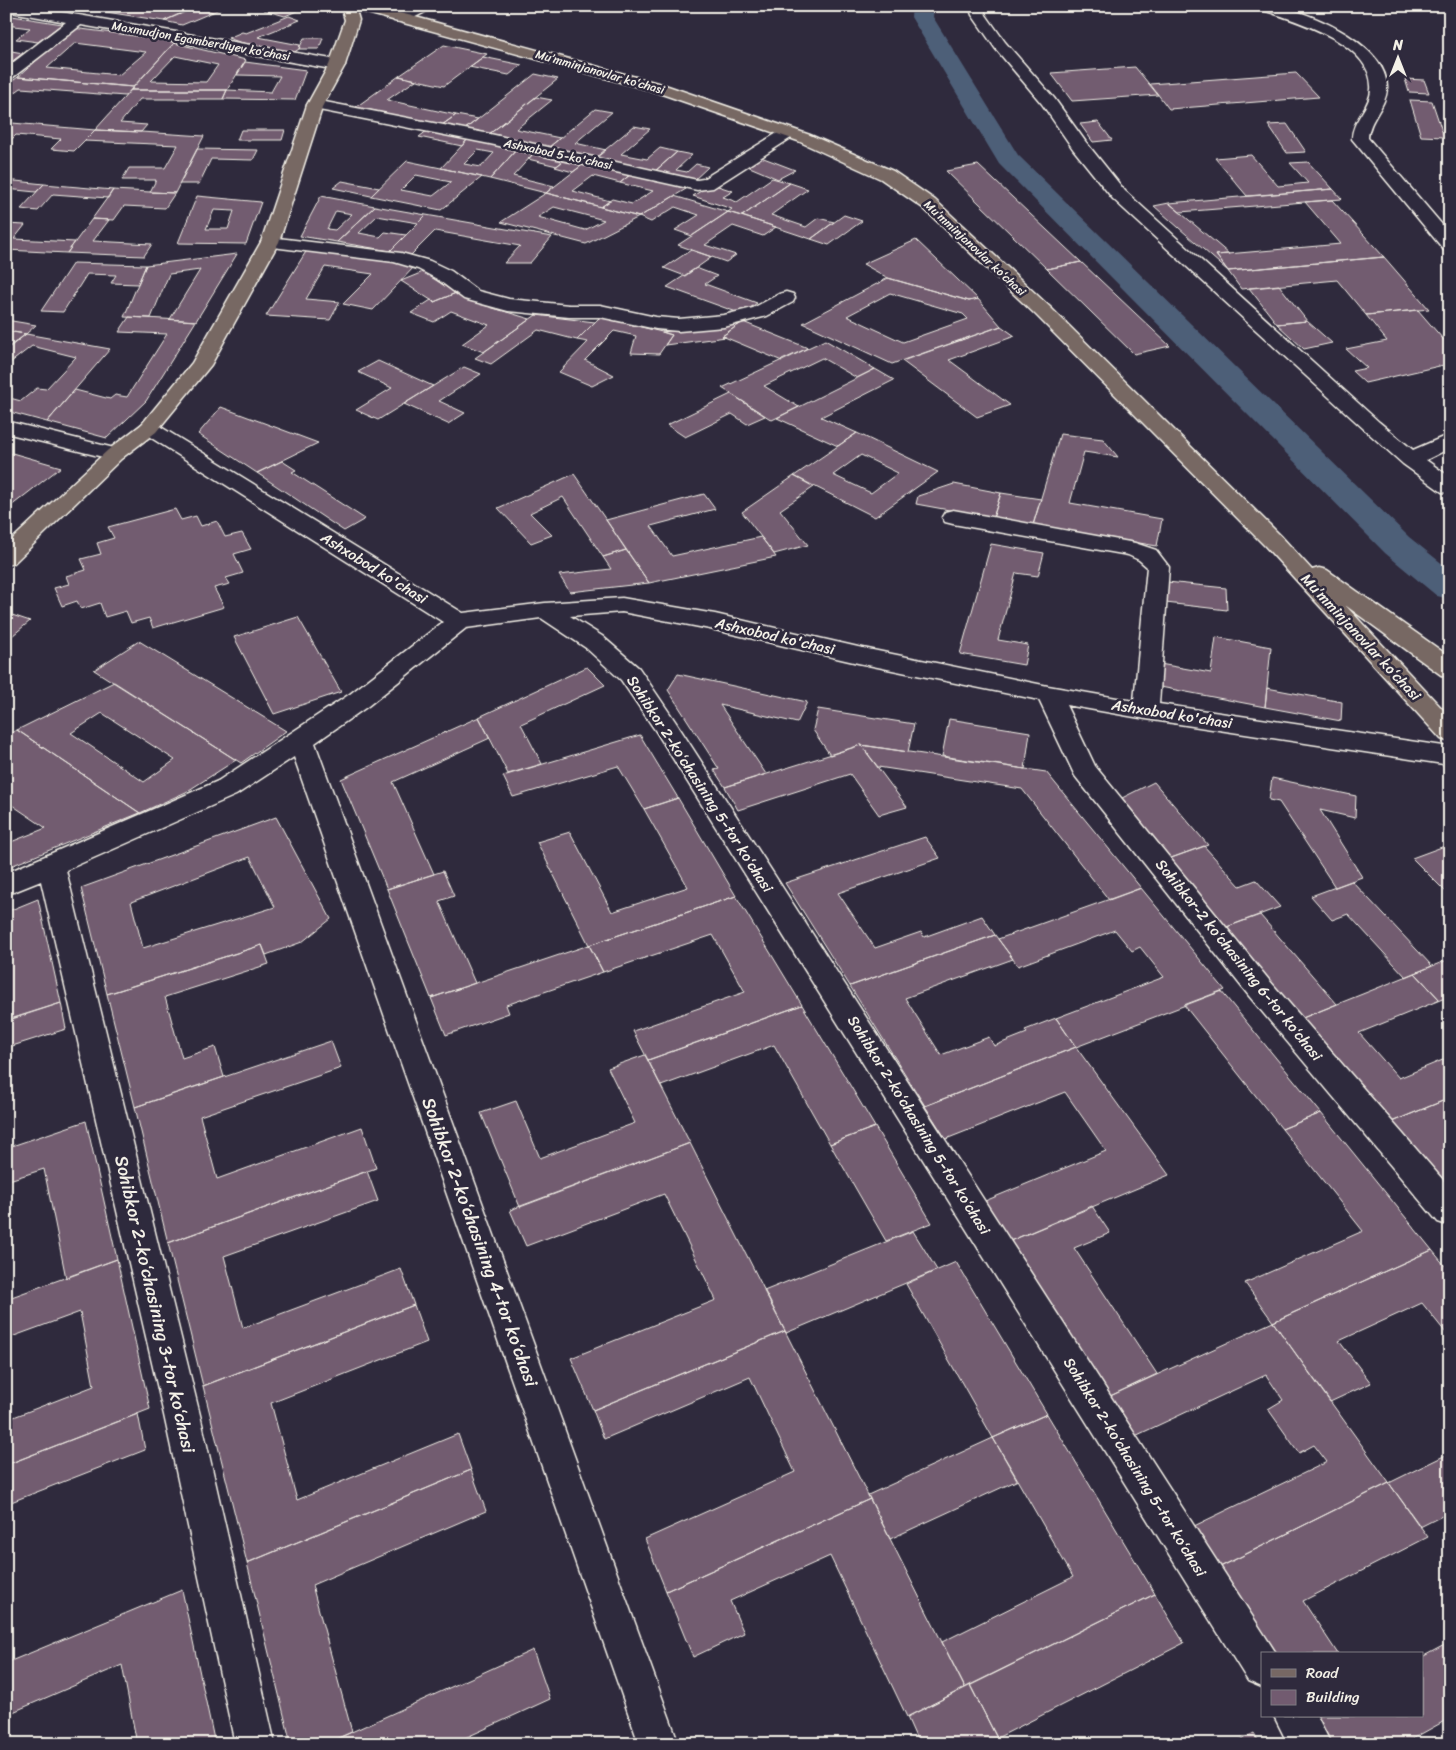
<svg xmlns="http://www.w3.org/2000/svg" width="1456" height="1750" font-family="Sriracha,sans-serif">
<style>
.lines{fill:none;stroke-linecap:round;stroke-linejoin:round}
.canal{fill:#4e5f78;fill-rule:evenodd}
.building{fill:#725b70;stroke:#f4f1e8;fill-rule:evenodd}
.minor-casing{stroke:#f4f1e8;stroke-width:3}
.major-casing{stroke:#f4f1e8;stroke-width:3}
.minor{fill:#2f2a3d;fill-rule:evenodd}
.major{fill:#776864;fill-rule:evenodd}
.labels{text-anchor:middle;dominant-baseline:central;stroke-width:5;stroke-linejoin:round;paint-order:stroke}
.far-street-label{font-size:12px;fill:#f4f1e8;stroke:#2f2a3d}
.street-label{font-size:15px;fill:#f4f1e8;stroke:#2f2a3d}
.near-street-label{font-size:18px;fill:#f4f1e8;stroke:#2f2a3d}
</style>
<rect width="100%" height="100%" fill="#2f2a3d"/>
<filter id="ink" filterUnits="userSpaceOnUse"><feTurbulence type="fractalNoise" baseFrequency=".02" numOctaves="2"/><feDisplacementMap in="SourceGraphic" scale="10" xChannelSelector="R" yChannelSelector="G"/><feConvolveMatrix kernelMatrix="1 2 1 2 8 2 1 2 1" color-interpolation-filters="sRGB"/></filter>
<g filter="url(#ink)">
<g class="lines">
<path class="canal" d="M912,6H934L933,17L1018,155L1409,537L1450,570V599L1437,596L1385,553L999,164L911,17Z"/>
</g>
<path class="building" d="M92,6H108L155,12L162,9L155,6H187L192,8L164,21L87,9Z
M198,6H225L213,12Z
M272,6H286L299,10L285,16L264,10Z
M197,7L213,12L182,25L164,21Z
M6,15L62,24L38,42L16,39L30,28L6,25Z
M289,16L300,20L258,37L300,45L299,49L293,53L239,42L228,38L242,32L246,33Z
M73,28L176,41L133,87L18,77ZM75,43L146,52L119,75L47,68Z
M304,38H323L319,49H299Z
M174,43L246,60L227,90H131ZM175,56L218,65L206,82L151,81Z
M444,45L487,54L444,86L399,76Z
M6,50L23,53L6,66Z
M483,57L522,65L509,75L469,67Z
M245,62L306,70L295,100L223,99L227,90L271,92L280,76L237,75Z
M1135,67L1158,95L1072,101L1051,73Z
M1296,73L1319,97L1169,109L1150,84Z
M535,74L558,79L488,135L464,130Z
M399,76L416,80L387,100L456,115L442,125L356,107Z
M18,77L133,87L125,96L21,88L6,99V80H14Z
M1405,79L1424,80L1429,93L1409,92Z
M131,90H227L223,99H140L120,123L147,125L141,132L95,130Z
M536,97L552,100L516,129L560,138L548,148L488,135Z
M1410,100L1432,101L1444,137L1421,136Z
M595,109L612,112L575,143L606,150L596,158L548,148Z
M456,115L478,119L464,130L442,125Z
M1098,122L1112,140L1093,142L1080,124Z
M12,123L95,130L74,151L51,149L61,139L16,135L12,139L6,138V129Z
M1287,124L1306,152L1287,153L1268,125Z
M634,126L650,129L621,154L647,159L660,148L677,152L654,172L594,159Z
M95,130L141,132L204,136L175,193L150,192L156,180H122L129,168H165L178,145L84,141Z
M241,130H285L282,140H237Z
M428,130L469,138L462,146L419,137Z
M469,138L517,149L490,179L441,168ZM478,150L494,153L481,167L464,164Z
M197,149L258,150L253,160L211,159L199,184H179Z
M517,149L535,152L513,176L554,186L546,193L490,179Z
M677,152L692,155L676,170L687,172L696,164L708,167L693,181L654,172Z
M534,153L564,160L557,166L528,159Z
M1251,155L1278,186L1308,183L1290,163L1308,162L1333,189L1247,196L1215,158Z
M761,157L795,170L778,179L745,165Z
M566,159L584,164L573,172L555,167Z
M407,161L441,168L482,177L441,210L371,196ZM416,175L451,182L433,196L401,190Z
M586,162L631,174L620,183L593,176L573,191L610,201L601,207L546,193Z
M978,165L1081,262L1047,269L946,171Z
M631,174L667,183L686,189L639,217L601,207L612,199L632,204L653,191L620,183Z
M772,178L790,183L742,216L728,212L732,209L693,196L712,184L733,191L723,197L737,202Z
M6,180L44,184L36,192L6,189Z
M342,181L379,188L371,196L333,188Z
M790,183L808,189L771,215L806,227L818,218L834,222L811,239L742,216Z
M44,184L113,190L108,198L53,194L38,211L21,209Z
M1333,189L1342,199L1180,212L1169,203Z
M113,190L150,192L175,193L165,208L124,206L114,220L92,219Z
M546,193L601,207L639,217L586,244L501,222ZM554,207L604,220L585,230L538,217Z
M197,196L261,202L246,244L178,243ZM214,210L234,211L228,229H206Z
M321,196L342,200L375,206L337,242L300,236ZM336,211L352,214L335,230L327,229Z
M674,196L728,212L692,236L675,230L699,215L675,207L651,222L639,217Z
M1332,200L1384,257L1228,271L1216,255L1341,244L1305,202Z
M1169,203L1229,254L1216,255L1228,271L1154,206Z
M375,206L426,215L418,223L377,216L359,233L380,237L385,232L406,235L390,251L337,242Z
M728,212L776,227L763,236L733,226L705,245L736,255L726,262L678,245Z
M426,215L552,237L530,263H504L520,246L435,231L411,255L390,251Z
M844,215L862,221L829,245L811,239Z
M92,219L109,220L93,241L152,244L144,256L67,253Z
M6,224L25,225L14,239L75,242L67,253L6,250Z
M916,240L978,299L969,301L888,278L863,264Z
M307,250L416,265L373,310L343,304L373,274L325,267L306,299L340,302L330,320L266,316Z
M691,250L712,257L685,276L664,268Z
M237,254L196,321L170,319L200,270L169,274L151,318L124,317L146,265Z
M1384,257L1429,309L1366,315L1337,280L1241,289L1228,271Z
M1081,262L1170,346L1134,354L1047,269Z
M73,263L146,265L138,284L111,283L116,275L87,274L63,312L41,311Z
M696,268L717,276L705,284L757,303L742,314L667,287Z
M423,272L456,293L434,302L401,281Z
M888,278L969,301L978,299L1001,326L892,364L803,323ZM890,293L963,314L968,319L903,342L847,316Z
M1279,285L1307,321L1277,324L1249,288Z
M456,293L467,300L530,319L484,352L462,344L489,325L451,311L434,322L411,313L431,300L434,302Z
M1418,310L1449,346L1448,364L1365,383L1352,371L1367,368L1346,349L1387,341L1366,315Z
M536,315L595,322L577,340L538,330L491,364L475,358Z
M129,317L196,321L146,401L107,438L47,422L75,390L110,399L115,395L127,397L167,334L119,332Z
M600,317L662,332L672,335L659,354L631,353L636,336L614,331L585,360L614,375L592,386L559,372L588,342L577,340Z
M6,320L36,325L26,334L6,331Z
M1307,321L1332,343L1304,349L1277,324Z
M743,322L722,336L726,337L665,345L672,335L662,332Z
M743,322L808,348L782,361L722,336Z
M1001,326L1015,336L949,360L1010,405L977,417L902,361Z
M6,331L26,334L10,347L6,346Z
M26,334L110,349L47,422L6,411V397L21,401L37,388L46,389L76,357L32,346L6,366V349Z
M825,340L875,369L857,378L822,358L764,386L799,407L772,420L722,388Z
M378,361L433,386L378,420L356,410L392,388L358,372Z
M464,367L481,374L439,401L465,413L448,424L404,404Z
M875,369L894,380L821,417L857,433L838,446L777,418Z
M731,394L765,416L747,424L732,414L685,437L667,425Z
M221,407L318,443L257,473L198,434Z
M857,433L938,472L875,517L794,476ZM861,455L898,473L871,493L833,475Z
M1060,434L1103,439L1118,457L1084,452L1070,503L1162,519L1157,546L1033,525Z
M12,453L61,467L6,510V458Z
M282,461L296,470L292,472L365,519L344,531L257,473Z
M574,474L606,520L626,550L603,557L563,497L530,513L552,535L531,543L498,508Z
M794,476L814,487L780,510L808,545L774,554L742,512Z
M954,484L1001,493L993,518L916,504L918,496Z
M1001,493L1041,499L1033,525L993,518Z
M704,494L715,509L651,526L672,556L761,537L776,557L649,583L606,520Z
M175,509L181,520L196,516L201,526L217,521L225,537L242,533L251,549L234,554L243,573L226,578L230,584L214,588L224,607L153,628L149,618L131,623L126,611L105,617L100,603L81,609L77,601L62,606L54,588L69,584L66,576L86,570L81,559L101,554L97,543L114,538L108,527Z
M991,544L1044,553L1038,576L1016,573L998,640L1028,645L1024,665L960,654Z
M626,550L649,583L570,592L559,575L611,569L603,557Z
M1157,581L1226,588L1227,610L1157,602Z
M6,613L30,621L6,641Z
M298,617L341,692L274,714L234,637Z
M1216,637L1271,647L1265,707L1150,685L1154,663L1211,673Z
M139,641L286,731L241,763L94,670Z
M587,667L605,685L521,724L542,764L508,774L479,717Z
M678,674L807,702L797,723L720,705L766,774L725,787L714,770L719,769L668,690Z
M114,682L236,760L186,792L140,813L17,730ZM102,713L175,760L144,782L71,733Z
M1267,688L1342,702L1341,721L1265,707Z
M818,709L914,724L908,752L861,745L830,755L813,730Z
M479,717L490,738L393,782L434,874L387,889L341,779Z
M949,719L1030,732L1025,769L942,756Z
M17,730L140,813L6,868V844L46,828L6,801V735Z
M640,735L678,798L644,809L618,766L513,797L503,776Z
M861,745L1046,772L1141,888L1109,900L1022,789L878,767Z
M861,745L907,807L879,815L850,774L738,810L725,787Z
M1272,778L1356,796L1355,818L1320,810L1362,877L1335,887L1279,802L1269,800Z
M1154,782L1208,845L1168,859L1118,800Z
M678,798L736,896L589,945L537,842L570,832L612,912L688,887L644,809Z
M276,817L331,919L302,942L266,955L262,945L107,994L81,888ZM250,857L275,907L143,948L131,902Z
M925,837L940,858L838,893L875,948L921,932L924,937L982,916L995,935L850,986L785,883Z
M1450,844V896L1412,858Z
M1204,846L1240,886L1256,880L1280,907L1224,928L1166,860Z
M443,871L454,896L439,901L475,983L431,998L387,889Z
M1352,881L1432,966L1406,977L1348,914L1332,920L1311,896Z
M1141,888L1225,990L1076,1047L1056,1018L1164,977L1140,947L1132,951L1115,930L1018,966L998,939Z
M736,896L802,1005L648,1060L633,1031L745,992L713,935L603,972L589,945Z
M38,899L61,1003L7,1020L6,912Z
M1260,915L1337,1004L1300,1019L1224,928Z
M995,935L1013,959L905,998L941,1055L989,1037L994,1046L1027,1033L1025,1030L1056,1018L1076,1047L925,1106L850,986Z
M262,945L269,964L165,997L182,1058L215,1047L224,1077L135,1107L107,994Z
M589,945L603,972L506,1005L509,1013L446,1035L431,998Z
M1450,959V996L1440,1000L1415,973Z
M1415,973L1440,1000L1359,1033L1399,1078L1450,1057V1098L1389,1123L1300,1019Z
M1221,991L1321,1113L1282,1129L1184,1005Z
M61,1003L66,1029L6,1048V1021Z
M802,1005L875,1127L830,1144L774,1045L661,1086L648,1060Z
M331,1041L341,1068L200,1116L217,1179L362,1127L376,1168L168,1243L135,1107Z
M1076,1047L1169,1175L1010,1241L985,1201L1106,1151L1065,1092L946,1139L925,1106Z
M645,1055L690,1143L520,1207L481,1113L516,1101L540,1158L635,1123L608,1068Z
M1450,1098V1195L1389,1123Z
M1321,1113L1432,1250L1273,1322L1245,1283L1363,1231L1282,1129Z
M86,1121L117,1259L66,1278L44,1169L6,1181V1148Z
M875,1127L932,1223L886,1241L830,1144Z
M690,1143L785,1331L593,1410L571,1358L716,1300L664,1194L526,1246L510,1210Z
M367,1171L378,1201L224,1256L243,1328L401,1269L414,1305L203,1386L168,1243Z
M1092,1206L1110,1233L1074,1248L1157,1374L1108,1397L1010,1241Z
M913,1231L937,1270L786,1333L764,1291Z
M1432,1250L1450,1272V1338L1422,1303L1339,1341L1371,1383L1330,1402L1273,1322Z
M117,1259L150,1409L6,1465V1420L94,1386L80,1312L6,1339V1299Z
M956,1262L1047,1414L993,1438L906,1284Z
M414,1305L427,1342L271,1403L297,1500L458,1434L471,1470L247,1563L203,1386Z
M1273,1322L1389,1483L1216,1569L1190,1528L1327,1462L1314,1445L1299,1453L1268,1409L1283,1400L1266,1375L1133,1437L1108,1397Z
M785,1331L870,1499L666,1591L645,1539L795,1472L750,1377L604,1439L593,1410Z
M138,1414L145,1450L6,1504V1465Z
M1047,1414L1155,1594L965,1688L942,1642L1073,1577L993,1438Z
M993,1438L1018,1480L890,1539L868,1495Z
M1450,1453V1512L1420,1527L1389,1483Z
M471,1470L486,1511L312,1585L352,1732L325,1744H291L247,1563Z
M1389,1483L1428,1537L1303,1601L1338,1654H1270L1216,1569Z
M870,1499L965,1688L907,1717L830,1556L730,1601L744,1633L693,1657L666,1591Z
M182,1590L215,1744H137L122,1665L6,1715V1663Z
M1155,1594L1184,1643L997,1738L970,1685Z
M1450,1642V1718L1403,1744H1326L1309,1716H1422V1657Z
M533,1650L550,1699L452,1744H325Z
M970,1685L1000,1744H919L907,1717Z
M1254,1733L1260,1744H1233Z"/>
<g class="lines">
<g class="minor-casing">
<path id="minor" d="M6,6H27L337,60L342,62L345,65L342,68L337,70L81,25L12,78L7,80L6,68L66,22L6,11Z
M413,6H433L431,9C420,14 406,24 394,21L392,18L394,15Z
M969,6H983L986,15L1005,42L1054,98L1085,141L1125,191L1379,422L1413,450L1450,434V448L1426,460L1450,477V493L1442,492L1403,464L1365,430L1113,199L1073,149L1042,104L995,48L972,15Z
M1258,6C1265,6 1274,5 1281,7C1315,14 1389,47 1387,89C1386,107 1369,119 1368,138L1450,234V251L1444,250L1352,139C1352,120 1370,108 1371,90C1375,43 1293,20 1260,9Z
M315,100L490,134L697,180L703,179L782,130H794L796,133L794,136L713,188L697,190L490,144L309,108L307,105L309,102Z
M270,237L401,253L430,261L451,271L478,291L509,299L569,305H600L656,317L679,319L724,315L753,308L779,294L786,292L793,294L795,298L793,302L767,316L724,327L679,331L656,329L600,317H569L508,311L464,299L437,279L418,269L394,262L264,246L261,242L264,238Z
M6,421L122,450L126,454L122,458L115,460L6,433Z
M149,422L156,424L463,613L545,603L622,598L715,614L858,647L1048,686L1134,701L1147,567L1139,560L1128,555L953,524L945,522L942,517L945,512L953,510L1135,543L1156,550L1169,567L1159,704L1450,747V765L1146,719L1066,705L1095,766L1269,980L1450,1188V1226L1438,1222L1249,996L1075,776L1039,700L858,663L715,630L622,612L570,616L602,636L639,668L675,721L1276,1653L1262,1654V1687L1248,1681L657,733L621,680L586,648L541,618L466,628L368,706L315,743L679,1744H639L294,757L236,795L66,870L200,1415L275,1744H235L164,1415L41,881L6,895V873L218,781L350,694L443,622L142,432L139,428L142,424Z
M1274,1716H1317L1331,1744H1288Z"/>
</g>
<g class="major-casing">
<path id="major" d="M338,6H375L665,85L810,135L893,171L935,200L1050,307L1281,536L1312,570L1319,568L1327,570L1450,657V677L1441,675L1345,605L1450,717V742L1441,739L1265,546L1036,315L923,208L881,179L798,141L653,91L356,10L359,20L345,65L323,105L279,242L211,365L156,432L122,458L14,563L6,565V545L108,450L142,424L192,363L261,242L307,105L329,65L345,20L343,13Z"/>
</g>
<use href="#minor" class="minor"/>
<use href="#major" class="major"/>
</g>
</g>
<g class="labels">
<g class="far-street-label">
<text transform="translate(201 41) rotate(10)">Maxmudjon Egamberdiyev koʻchasi</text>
<text transform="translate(600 72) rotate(16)">Mu’mminjanovlar ko‘chasi</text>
<text transform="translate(558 154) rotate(12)">Ashxabod 5-ko'chasi</text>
<text transform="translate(975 248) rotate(43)">Mu’mminjanovlar ko‘chasi</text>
</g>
<g class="street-label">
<text transform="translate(374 568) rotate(32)">Ashxobod ko'chasi</text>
<text transform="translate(775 636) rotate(13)">Ashxobod ko'chasi</text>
<text transform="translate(1361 637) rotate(47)">Mu’mminjanovlar ko‘chasi</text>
<text transform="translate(1172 714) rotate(9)">Ashxobod ko'chasi</text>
<text transform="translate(700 784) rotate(57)">Sohibkor 2-ko‘chasining 5-tor ko‘chasi</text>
<text transform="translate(1239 960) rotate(51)">Sohibkor-2 ko‘chasining 6-tor ko‘chasi</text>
<text transform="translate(919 1125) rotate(58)">Sohibkor 2-ko‘chasining 5-tor ko‘chasi</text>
<text transform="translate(1135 1467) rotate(58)">Sohibkor 2-ko‘chasining 5-tor ko‘chasi</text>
</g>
<g class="near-street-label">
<text transform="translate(480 1242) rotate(70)">Sohibkor 2-ko‘chasining 4-tor ko‘chasi</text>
<text transform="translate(155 1304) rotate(77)">Sohibkor 2-ko‘chasining 3-tor ko‘chasi</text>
</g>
</g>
<rect width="1456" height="1750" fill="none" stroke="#2f2a3d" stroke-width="25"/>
<rect x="12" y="12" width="1431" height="1725" fill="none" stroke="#f4f1e8" stroke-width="2" filter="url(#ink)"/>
<rect x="1261" y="1652" width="162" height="65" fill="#2f2a3d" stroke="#7e7a81"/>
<rect x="1271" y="1669" width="25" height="8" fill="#776864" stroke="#7e7a81"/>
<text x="1306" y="1678" font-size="15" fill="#f4f1e8">Road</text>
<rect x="1271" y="1690" width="25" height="15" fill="#725b70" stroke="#7e7a81"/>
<text x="1306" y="1702" font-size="15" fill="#f4f1e8">Building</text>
<g transform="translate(1398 58)" stroke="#2f2a3d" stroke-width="4" paint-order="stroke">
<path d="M0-4L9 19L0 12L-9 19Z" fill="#f4f1e8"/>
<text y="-8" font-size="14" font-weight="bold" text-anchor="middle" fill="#f4f1e8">N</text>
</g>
</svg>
